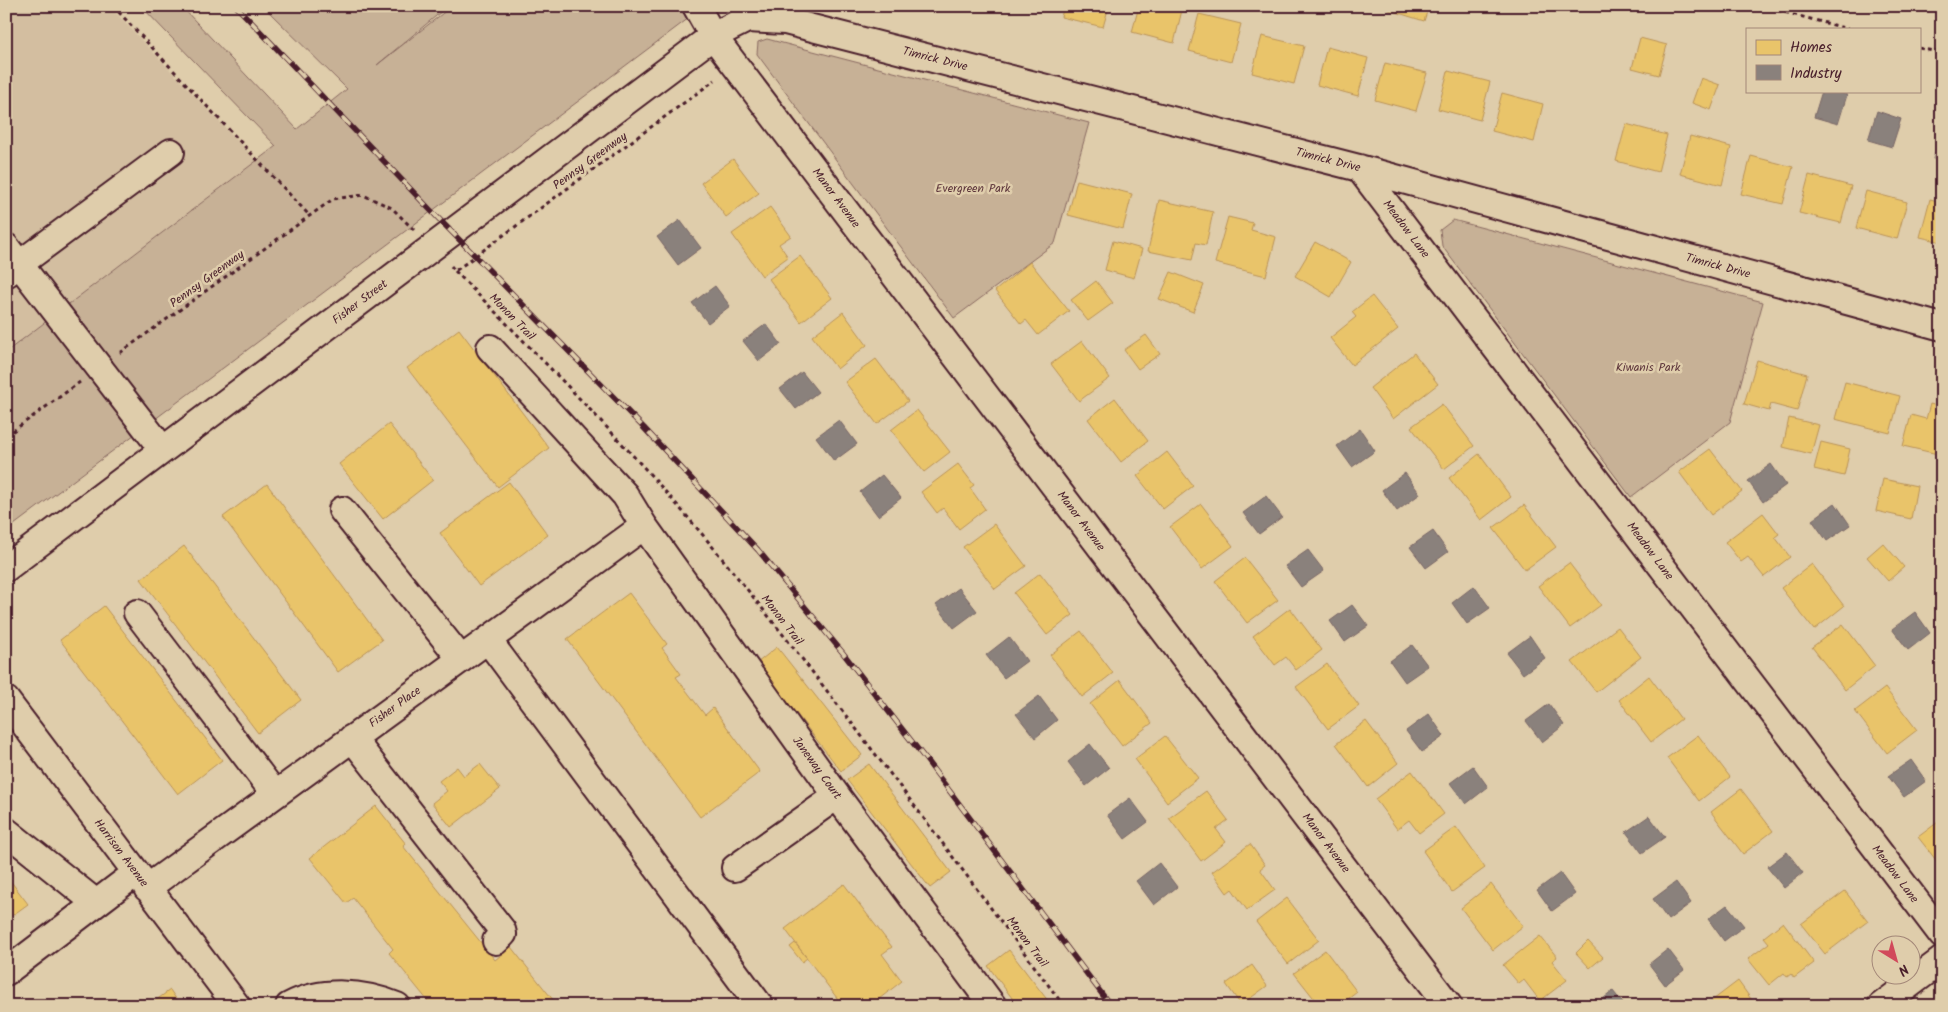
<svg xmlns="http://www.w3.org/2000/svg" width="1948" height="1012" font-family="Kalam,sans-serif">
<style>
.built{fill:#d3bea0}
.green{fill:#c7b196;stroke:#886860}
.homes{fill:#e9c46a;stroke:#b99257}
.industry{fill:#8a817c;stroke:#776464}
.lines{fill:none;stroke-linecap:round;stroke-linejoin:round}
.minor-casing{stroke:#4a1f2b;stroke-width:30}
.path{stroke:#4a1f2b;stroke-width:3;stroke-dasharray:4 4;stroke-linecap:butt}
.minor{stroke:#dfcdab;stroke-width:26}
.rail-casing{stroke:#4a1f2b;stroke-width:5.5}
.rail{stroke:#dfcdab;stroke-width:4;stroke-dasharray:11;stroke-linecap:butt}
.labels{text-anchor:middle;dominant-baseline:central;stroke-width:5;stroke-linejoin:round;paint-order:stroke}
.street-label{font-size:12px;fill:#4a1f2b;stroke:#dfcdab}
.park-label{font-size:12px;fill:#5d353b;stroke:#dfcdab}
</style>
<rect width="100%" height="100%" fill="#dfcdab"/>
<filter id="ink" filterUnits="userSpaceOnUse"><feTurbulence type="fractalNoise" baseFrequency=".02" numOctaves="2"/><feDisplacementMap in="SourceGraphic" scale="10" xChannelSelector="R" yChannelSelector="G"/><feConvolveMatrix kernelMatrix="1 2 1 2 8 2 1 2 1" color-interpolation-filters="sRGB"/></filter>
<g filter="url(#ink)">
<path class="built" d="M6,6H109L257,161L6,352Z"/>
<path class="green" d="M141,6H181L297,129L347,89L263,6H448L377,65L452,6H705L6,531V352L276,146Z
M767,39L1089,123L1055,243L954,318L757,54L758,42Z
M1453,220L1763,302L1730,422L1631,497L1442,246L1440,230Z"/>
<path class="homes" d="M1064,6H1109L1103,27L1061,17Z
M1139,6H1183L1174,43L1132,32Z
M1390,6H1429L1424,21L1389,10Z
M1199,14L1241,24L1231,62L1189,51Z
M1262,36L1304,46L1294,84L1252,73Z
M1640,38L1667,45L1659,75L1632,68Z
M1327,47L1368,58L1358,96L1317,85Z
M1385,63L1427,73L1416,111L1375,100Z
M1448,71L1490,82L1480,120L1438,109Z
M1701,78L1720,85L1711,110L1692,103Z
M1502,93L1543,104L1534,142L1492,131Z
M1626,124L1667,135L1658,172L1616,161Z
M1690,136L1731,147L1722,185L1680,174Z
M1751,156L1793,167L1783,204L1741,194Z
M733,159L759,193L726,217L701,183Z
M1809,175L1851,186L1841,223L1799,213Z
M1077,180L1132,194L1123,229L1068,215Z
M1866,191L1907,202L1897,239L1856,228Z
M1930,199L1942,202V242L1920,237Z
M1159,200L1213,212L1206,245L1196,243L1192,260L1148,251Z
M770,207L791,236L779,244L788,257L762,276L732,234Z
M1228,217L1253,223L1251,230L1276,237L1266,276L1215,263Z
M1113,241L1142,249L1134,278L1105,270Z
M1315,242L1351,262L1331,297L1295,276Z
M800,256L832,298L801,322L769,279Z
M1030,262L1069,311L1038,335L1026,320L1021,324L995,291Z
M1171,272L1204,285L1193,312L1159,299Z
M1096,281L1113,303L1088,321L1071,300Z
M1372,296L1398,329L1352,365L1330,338L1356,317L1352,312Z
M843,312L867,345L837,369L812,336Z
M459,329L549,448L498,487L407,368Z
M1146,335L1160,354L1138,369L1124,350Z
M1082,341L1110,378L1079,401L1051,364Z
M1414,353L1438,384L1393,419L1370,388Z
M876,359L908,401L877,424L845,382Z
M1757,360L1807,374L1797,411L1771,404L1769,411L1744,404Z
M1845,382L1900,396L1890,433L1835,419Z
M1115,398L1148,441L1121,462L1088,419Z
M1442,404L1474,446L1444,469L1411,427Z
M1930,404L1942,407V455L1903,446L1911,415L1926,419Z
M917,410L950,452L924,472L891,430Z
M1789,418L1819,425L1811,454L1783,447Z
M389,424L433,480L383,519L339,464Z
M1821,442L1850,449L1844,476L1814,469Z
M1710,449L1742,491L1711,515L1679,472Z
M1167,452L1193,486L1163,509L1137,476Z
M1479,454L1511,497L1481,520L1449,478Z
M958,464L974,485L970,488L985,509L959,529L943,508L937,513L921,492Z
M1883,479L1917,486L1911,519L1876,511Z
M509,482L548,535L479,586L440,533Z
M267,484L382,640L338,672L223,517Z
M1201,504L1233,546L1202,569L1170,527Z
M1524,505L1556,547L1525,570L1493,528Z
M1763,513L1779,534L1775,537L1790,557L1764,577L1748,557L1741,562L1725,542Z
M994,524L1026,566L995,589L963,547Z
M1883,543L1904,567L1888,581L1867,557Z
M184,546L301,700L258,733L141,579Z
M1245,558L1278,600L1247,623L1215,581Z
M1569,563L1601,605L1570,628L1538,586Z
M1812,564L1844,606L1814,630L1781,588Z
M1040,573L1073,615L1047,635L1014,593Z
M629,593L667,644L662,648L681,674L676,677L705,715L713,708L760,772L700,817L567,639Z
M104,606L222,760L178,794L60,640Z
M1290,608L1322,650L1296,670L1286,657L1275,665L1253,636Z
M1843,624L1875,666L1845,690L1812,647Z
M1618,627L1641,657L1596,692L1572,662Z
M1081,631L1113,673L1082,697L1050,655Z
M777,647L862,755L841,771L757,663Z
M1327,664L1359,706L1328,729L1296,687Z
M1649,676L1681,719L1651,742L1619,700Z
M1120,680L1152,723L1122,746L1090,704Z
M1885,688L1917,730L1887,753L1855,711Z
M1366,721L1398,763L1368,787L1336,744Z
M1698,735L1730,777L1699,801L1667,758Z
M1165,736L1198,778L1167,802L1135,759Z
M480,764L500,789L451,827L432,803L447,791L439,781L457,767L464,776Z
M869,764L951,872L930,888L847,780Z
M1412,771L1444,814L1419,833L1409,820L1397,829L1375,799Z
M1741,789L1773,831L1743,854L1711,812Z
M1206,791L1228,820L1216,829L1226,842L1201,861L1169,818Z
M376,806L406,844L403,846L495,960L511,947L558,1006H462L457,1000L450,1006H432L389,953L393,949L353,898L346,903L310,858Z
M1942,819V862L1939,864L1918,837Z
M1456,827L1485,868L1452,892L1423,851Z
M1250,844L1265,865L1260,869L1275,890L1247,910L1232,889L1227,893L1212,872Z
M6,875L28,904L6,920Z
M844,884L892,947L882,954L902,981L870,1006H843L785,929Z
M1491,884L1523,926L1493,950L1461,908Z
M1845,891L1868,921L1825,954L1801,924Z
M1287,898L1319,940L1288,964L1256,922Z
M1783,922L1814,963L1794,978L1791,974L1787,977L1784,973L1769,985L1748,959L1769,943L1764,937Z
M1540,936L1557,957L1552,961L1567,980L1540,1001L1524,980L1519,984L1503,965Z
M1588,941L1603,957L1590,968L1576,953Z
M795,943L807,958L802,962L790,947Z
M1009,950L1052,1006H1018L988,966Z
M1325,950L1357,992L1339,1006H1320L1294,973Z
M1252,965L1267,986L1241,1005L1226,984Z
M1738,981L1756,1006H1705Z
M170,990L181,1006H148Z
M941,998L946,1006H930Z"/>
<path class="industry" d="M1822,91H1834L1847,95L1838,124L1814,117Z
M1877,111L1901,119L1892,147L1868,140Z
M1942,131V161L1933,159Z
M680,220L701,248L678,265L657,237Z
M715,286L730,306L708,323L692,303Z
M766,324L781,344L759,361L743,341Z
M802,372L818,392L796,409L780,389Z
M839,420L857,444L834,461L816,437Z
M1360,429L1375,451L1352,467L1337,446Z
M1771,464L1786,485L1763,502L1748,481Z
M1405,473L1420,494L1397,511L1382,490Z
M882,475L901,498L878,516L860,492Z
M1266,496L1282,517L1259,534L1243,513Z
M1835,503L1850,525L1827,541L1812,520Z
M1433,531L1448,552L1426,568L1410,547Z
M1308,550L1324,571L1301,587L1285,566Z
M1474,586L1490,608L1467,624L1452,603Z
M959,588L977,611L954,628L936,605Z
M1352,605L1368,626L1345,642L1330,621Z
M1915,612L1930,633L1908,650L1892,629Z
M1530,636L1545,658L1523,674L1507,653Z
M1009,637L1027,661L1004,678L986,655Z
M1412,645L1428,666L1405,682L1390,661Z
M1039,696L1057,720L1035,738L1016,714Z
M1549,704L1564,725L1542,742L1526,721Z
M1429,714L1444,736L1422,752L1406,731Z
M1090,744L1109,768L1086,786L1068,762Z
M1911,760L1926,781L1904,797L1888,776Z
M1473,766L1488,787L1466,804L1450,783Z
M1130,798L1148,822L1125,839L1107,815Z
M1649,816L1665,837L1642,853L1626,832Z
M1787,852L1803,873L1784,888L1767,867Z
M1159,863L1177,887L1154,905L1136,881Z
M1560,873L1575,894L1552,911L1537,890Z
M1676,882L1691,903L1668,920L1653,899Z
M1727,905L1744,926L1724,941L1708,919Z
M1668,949L1684,970L1665,985L1649,964Z
M1613,991L1625,1006H1594Z"/>
<g class="lines">
<g class="minor-casing">
<path id="minor" d="M696,6L713,36L1449,1006
M1359,168L1942,935
M6,247L163,450
M6,274L171,152
M490,348L625,495L644,526L837,796L993,1006
M342,510L461,659
M6,568L713,36L747,19L785,21L1359,168L1942,327
M137,613L275,794
M488,640L760,1006
M6,700L237,1006
M352,738L502,930L503,934L496,941
M6,831L96,903
M735,868L837,796
M147,888L644,526
M6,972L136,873
M289,1006C322,989 363,992 397,1006
M1881,1006L1942,960"/>
</g>
<path class="path" d="M113,6L309,215
M1762,6L1848,29
M1919,48L1942,53
M451,266L455,271L715,80
M455,271C549,367 645,462 729,567C845,710 954,859 1064,1006
M120,353L333,199L363,195L392,208L414,230
M6,436L80,382"/>
<use href="#minor" class="minor"/>
<g class="rail-casing">
<path id="rail" d="M236,6L439,219L644,428L758,550L843,653L927,761L1111,1006"/>
</g>
<use href="#rail" class="rail"/>
</g>
</g>
<g class="labels">
<g class="street-label">
<text transform="translate(935 59) rotate(14)">Timrick Drive</text>
<text transform="translate(1328 160) rotate(14)">Timrick Drive</text>
<text transform="translate(590 161) rotate(-36)">Pennsy Greenway</text>
<text transform="translate(836 198) rotate(53)">Manor Avenue</text>
<text transform="translate(1406 229) rotate(53)">Meadow Lane</text>
<text transform="translate(1718 266) rotate(15)">Timrick Drive</text>
<text transform="translate(207 279) rotate(-36)">Pennsy Greenway</text>
<text transform="translate(360 302) rotate(-37)">Fisher Street</text>
<text transform="translate(512 317) rotate(46)">Monon Trail</text>
<text transform="translate(1081 521) rotate(53)">Manor Avenue</text>
<text transform="translate(1650 551) rotate(53)">Meadow Lane</text>
<text transform="translate(782 620) rotate(52)">Monon Trail</text>
<text transform="translate(395 707) rotate(-36)">Fisher Place</text>
<text transform="translate(817 768) rotate(54)">Janeway Court</text>
<text transform="translate(1326 843) rotate(53)">Manor Avenue</text>
<text transform="translate(121 853) rotate(53)">Harrison Avenue</text>
<text transform="translate(1895 874) rotate(53)">Meadow Lane</text>
<text transform="translate(1027 942) rotate(53)">Monon Trail</text>
</g>
<g class="park-label">
<text x="973" y="188">Evergreen Park</text>
<text x="1648" y="367">Kiwanis Park</text>
</g>
</g>
<rect width="1948" height="1012" fill="none" stroke="#dfcdab" stroke-width="25"/>
<rect x="12" y="12" width="1923" height="987" fill="none" stroke="#4a1f2b" stroke-width="2" filter="url(#ink)"/>
<rect x="1746" y="28" width="175" height="65" fill="#dfcdab" stroke="#a38778"/>
<rect x="1756" y="40" width="25" height="15" fill="#e9c46a" stroke="#a38778"/>
<text x="1790" y="52" font-size="15" fill="#4a1f2b">Homes</text>
<rect x="1756" y="65" width="25" height="15" fill="#8a817c" stroke="#a38778"/>
<text x="1790" y="78" font-size="15" fill="#4a1f2b">Industry</text>
<g transform="translate(1896 960) rotate(143)"><circle r="24" fill="#dfcdab" stroke="#a38778"/>
<path d="M0-4L9 19L0 12L-9 19Z" fill="#d1495b"/>
<text y="-8" font-size="14" font-weight="bold" text-anchor="middle" fill="#4a1f2b">N</text>
</g>
</svg>
